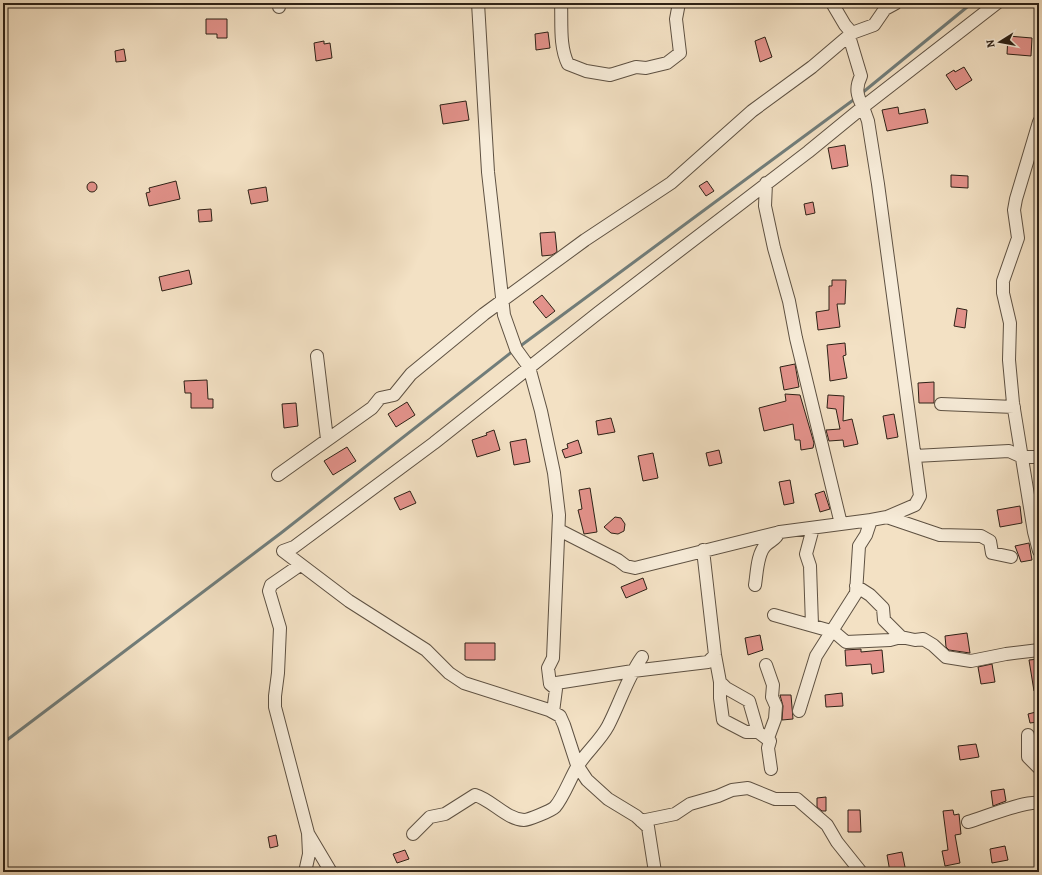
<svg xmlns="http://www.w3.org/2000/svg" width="1042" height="875" font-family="Alegreya,serif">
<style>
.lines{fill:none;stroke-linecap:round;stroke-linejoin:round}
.stream{stroke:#717d7a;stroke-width:3}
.building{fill:#e3928b;stroke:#2d2116}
.street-casing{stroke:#5e5142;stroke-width:14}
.street{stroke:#f7ecd9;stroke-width:12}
</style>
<rect width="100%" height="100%" fill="#f3e1c4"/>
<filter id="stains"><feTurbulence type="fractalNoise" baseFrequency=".005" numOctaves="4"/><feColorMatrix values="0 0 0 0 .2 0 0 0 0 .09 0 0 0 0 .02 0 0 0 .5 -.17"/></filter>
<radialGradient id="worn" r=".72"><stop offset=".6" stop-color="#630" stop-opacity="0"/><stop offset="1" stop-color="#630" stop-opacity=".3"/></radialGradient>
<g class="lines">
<path class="stream" d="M862,93L972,3
M519,347L856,98
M3,743L281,533L513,351"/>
</g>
<path class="building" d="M206,19H227V38H217V34H206Z
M548,32L550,48L536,50L535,34Z
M1008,36L1032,38L1031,56L1007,54Z
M765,37L772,57L760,62L755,41Z
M324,41V44L330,43L332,58L316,61L314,43Z
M124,49L126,61L116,62L115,51Z
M964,67L972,80L956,90L946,75L954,70L955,72Z
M466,101L469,120L443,124L440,105Z
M898,107L899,114L925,109L928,123L887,131L882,110Z
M845,145L848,166L832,169L828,148Z
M951,175L968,176V188L951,187Z
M176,181L180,199L149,206L146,193L150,192L149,188Z
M707,181L714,191L706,196L699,186Z
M87 187a5 5 0 1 1 10 0a5 5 0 1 1-10 0Z
M266,187L268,201L251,204L248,190Z
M813,202L815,213L806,215L804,204Z
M211,209L212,221L199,222L198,210Z
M555,232L557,252L552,255L542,256L540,233Z
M189,270L192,284L162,291L159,277Z
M832,280H846L845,304H837L840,327L818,330L816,312L829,310V286H832Z
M542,295L555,311L546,318L533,302Z
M957,308L967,310L965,328L954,326Z
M845,343L846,355L843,356L847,378L830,381L827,345Z
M795,364L799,387L784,390L780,367Z
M207,380L208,399H213V408H191V393H185L184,381Z
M934,382V403H919L918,383Z
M785,394L800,395L814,443L813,448L801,450L800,440H795L793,424L764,431L759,408L786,401Z
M828,395L844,396L843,421L852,419L858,444L844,447L843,440L829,441L826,430L840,429L836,409L827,408Z
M407,402L415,415L396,427L388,414Z
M296,403L298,426L284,428L282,404Z
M894,414L898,437L887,439L883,416Z
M611,418L615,432L598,435L596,421Z
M494,430L500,450L477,457L472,440L487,435L486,433Z
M526,439L530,462L514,465L510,442Z
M578,440L582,453L565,458L562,450L568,448L567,444Z
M347,447L356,461L333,475L324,461Z
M719,450L722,463L709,466L706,453Z
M653,453L658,478L643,481L638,456Z
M790,480L794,503L784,505L779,482Z
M590,488L597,532L584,534L578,510L582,509L579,490Z
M410,491L416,503L400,510L394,498Z
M824,491L830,509L820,512L815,494Z
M1020,506L1022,523L1000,527L997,510Z
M615,517L621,518L625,524L624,531L618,534L611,533L604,527Z
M1029,543L1032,560L1021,562L1015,546Z
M643,578L647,589L626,598L621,587Z
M967,633L970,653L949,650L946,647L945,636Z
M760,635L763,650L748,655L745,638Z
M465,643H495V660H465Z
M861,649V652L882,650L884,672L872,674L871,664L846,666L845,650Z
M1039,659V691H1034L1029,660Z
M992,664L995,682L981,684L978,667Z
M842,693L843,706L826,707L825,695Z
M780,695H791L793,719L782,720L783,706Z
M1036,712L1038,722L1030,723L1028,714Z
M976,744L979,757L960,760L958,746Z
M1004,789L1006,801L993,806L991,791Z
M826,797V811H822L817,807V798Z
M848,810H860L861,832H848Z
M953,810L954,815L959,814L961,834L955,835L960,863L945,866L942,851L948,850L943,811Z
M276,835L278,846L270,848L268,837Z
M1005,846L1008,860L992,863L990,849Z
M405,850L409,859L397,863L393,854Z
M902,852L906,872H890L887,855Z"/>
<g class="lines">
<g class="street-casing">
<path id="street" d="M279,3V7
M478,3L488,172L504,315L516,349L529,367L541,411L554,473L559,515L553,658L548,668L550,684L556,689L553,712
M561,3C562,22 559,46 568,64L586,71L610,75L636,67L646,68L667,63L680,53L676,19L679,3
M832,3L845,25L852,33
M1039,122L1016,199L1014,210L1018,238L1003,281V293L1010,323L1009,360L1013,403L1034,532L1039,551
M766,183L765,206L774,248L789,301L796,338L841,524
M317,356L327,439
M941,404L1014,407
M915,456L1009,451L1022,457H1039
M278,475L372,408L380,398L394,395L411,374L484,314L585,240L671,183L752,111L812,67L852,33L874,25L885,9L896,3
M887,517L940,535L981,536L990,541L992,553L1011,557
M559,530L618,560L626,566L635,568L780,532L871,520
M703,550L715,655L720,682L726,688L749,701L758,732L770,741L768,748L771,769
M300,565L271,585L269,591L280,628L278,673L275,696V707L308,833L309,854L305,872
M755,585C757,573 757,553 766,545C771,540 776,540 779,532
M856,586L870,595L883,608L884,620L901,637
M774,615L831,631
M812,625L810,566L806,554L813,528
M832,630L846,642L890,640L901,637L915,640L923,639L933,645L946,657L971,661L1006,654L1039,650
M766,665L773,685L772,697L776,706L775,719L768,738
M720,682V698L723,720L746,732H758
M550,684L633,671L708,662L715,655
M799,711L816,656L856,593L859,546L866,535L871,520L887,517L915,505L920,496L878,184L868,121L863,107L997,3
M1028,735V757L1039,768
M641,821L675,814L690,804L718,796L732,790L748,788L775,799H797L827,825L837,842L861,872
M968,822C985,817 1023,801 1039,803
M413,834L430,817L445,814L475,795C492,800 506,819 524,820C528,820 551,811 555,807C563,798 570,779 577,767C586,752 600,741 608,726C620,703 627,678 642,657
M309,835L331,872
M655,872L648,827L636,816L608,799L587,780L577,765L564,725L560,716L549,710L464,683L449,673L426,650L349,601L283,551L294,547L434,443L598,313L808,152L863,107C857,96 855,88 861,76L849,36"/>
</g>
<use href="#street" class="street"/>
</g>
<rect width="1042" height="875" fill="none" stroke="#f3e1c4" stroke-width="16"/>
<rect x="4" y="4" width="1034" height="867" fill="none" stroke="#2d2116" stroke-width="2"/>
<rect x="8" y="8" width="1026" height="859" fill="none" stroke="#2d2116"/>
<g transform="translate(1000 42) rotate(259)" stroke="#f7ecd9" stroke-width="3" paint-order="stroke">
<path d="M0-3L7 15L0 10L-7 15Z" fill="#2d2116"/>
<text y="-6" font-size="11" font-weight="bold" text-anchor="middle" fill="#2d2116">N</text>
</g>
<rect width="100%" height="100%" filter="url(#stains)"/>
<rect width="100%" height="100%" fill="url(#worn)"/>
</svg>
